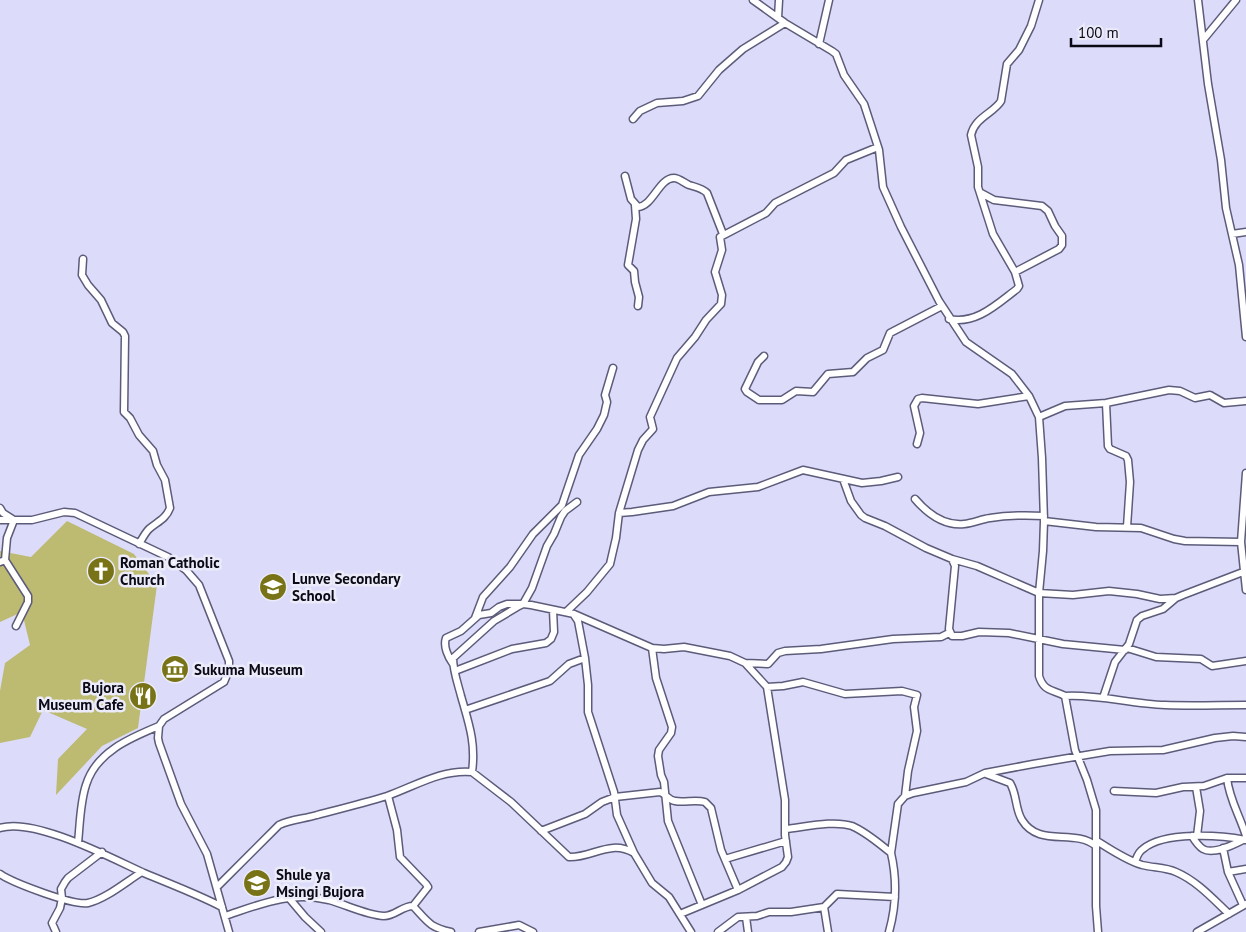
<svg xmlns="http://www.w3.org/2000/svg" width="1246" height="932" font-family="'PT Sans',sans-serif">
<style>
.green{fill:#bdba72}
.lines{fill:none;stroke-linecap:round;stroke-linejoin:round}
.minor-casing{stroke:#5c5b7a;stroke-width:9}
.minor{stroke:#fff;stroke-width:6}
.labels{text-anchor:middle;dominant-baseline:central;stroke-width:5;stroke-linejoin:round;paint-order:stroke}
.poi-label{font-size:15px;font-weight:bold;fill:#0a0915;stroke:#ebebfa;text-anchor:start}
</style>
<rect width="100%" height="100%" fill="#dcdcfa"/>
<path class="green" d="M67,521L134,554L157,585L138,728L102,746L56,795L58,759L87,729L43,710L30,737L0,743V691L5,663L30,645L22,612L0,622V551L31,557Z"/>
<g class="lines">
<g class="minor-casing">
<path id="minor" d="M753,0L785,23L832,51L836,54L844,75L864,104L879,150L883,187L901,227L939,301L966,342L1012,374L1029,396L1039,417L1042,458L1044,521L1043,551L1039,593V676C1044,692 1052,689 1065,696L1075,750L1087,780L1096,810V906L1098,932
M1198,0L1208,84L1221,160L1226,208L1239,265L1246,337
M778,18L779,0
M1203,40L1236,0
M819,44L829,0
M633,119L640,111L657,103L683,101L698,96L719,70L743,49L785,23
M625,176L631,199L638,207C653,206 659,178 674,178C679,178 684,183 689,185C695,187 702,188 707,193L723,234
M981,193L994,200L1042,206L1048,211L1055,226L1062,236V245L1059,249L1015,272
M635,205L636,219L628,265L634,271L635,282L639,297L638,306
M1232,234L1246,232
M83,259L82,275L88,285L101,300L112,323L123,332L125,336L124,412L130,418L139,435L153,451L157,465L165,480L170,508C166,519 157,522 149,529C145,533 142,539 139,544
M949,319C976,325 997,304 1017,289L1019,286L1015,272L993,234L978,187V167L971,135C975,117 994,113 1001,101L1007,64L1019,50L1031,26L1039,0
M764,356L758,362L745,389L747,392L759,400H782L796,391L813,392L828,374L853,372L867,358L883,350L890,333L942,306
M1106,403L1108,446L1110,449L1126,456L1128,460L1130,482L1127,527
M1039,417L1065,406L1106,403L1169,390L1180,391L1195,398L1210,395L1224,403L1246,401
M917,444L920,433L914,406L918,399L922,398L978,404L1029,396
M1246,473L1241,542L1246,590
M843,479L851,501L861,515L865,518L885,526L926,548L952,559L977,566L1039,593L1073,595L1109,591L1137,594L1160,599L1176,598
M915,499C927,513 944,526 964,524C973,523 982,519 990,518C1009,515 1026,515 1044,516
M0,508L3,513L14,520L7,538L5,560L0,562
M619,513L632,512L673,506L709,492L758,487L803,470L862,483L881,481L898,477
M0,520H32L64,512L75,513L168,557L186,570L199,585L229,661V670L224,682L164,719L159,726L158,738L159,743L181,804L207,854L229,932
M1044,521L1096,527L1141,528L1174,539L1185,541L1241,542
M952,559L955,566L949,629L952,636H962L979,632L1009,633L1063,644L1125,650
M5,560L28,596V602L16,626
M566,612L587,592L610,564L616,538L619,513L638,450L643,440L653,429L650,417L677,358L695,337L706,320L721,304L722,295L715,272L722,250L720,237L766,213L775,203L834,173L846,160L878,147
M574,615L578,621L585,658L588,685V712L614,792L617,815L634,853
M475,618L483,597L510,567L533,534L562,505L579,455L597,429L604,415L607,402L605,395L613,368
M652,648L656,678L672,727L671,733L659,750L658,756L661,775L664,782L668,821L702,905
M1127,648L1156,657L1201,659L1212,666L1246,661
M745,663L768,664L778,653L785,651L821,649L893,639L941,637L949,633
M453,664C448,657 443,646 446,638L461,631L479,615L491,613L499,607L507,604H523L532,588L547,546L554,534L561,517L565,511L577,502
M455,671L512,649L546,643L551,639L554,632L553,610
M767,687L783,686L803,682L845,694L902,691L917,695L914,707L917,731L908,771L905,796
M1065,696C1098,694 1131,704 1165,705C1192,706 1219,705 1246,705
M1103,698L1115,662L1129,644L1137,620L1142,616L1163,609L1176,598L1183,595L1243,572
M465,710L550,681L569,664L585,658
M472,772C476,743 469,724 461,696C458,684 453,671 453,658L494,621L519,606L523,604L531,605L574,614L652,648L664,649L684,647L730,656L745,663L767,687L785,800V835L788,857L786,862L782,867L738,890
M986,774L1010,783C1017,794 1015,809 1022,820C1039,848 1074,828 1096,846
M1227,778C1229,799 1240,816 1246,836
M1196,787L1200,811L1197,836
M1114,791L1156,793L1183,787L1204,786L1227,778H1246
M0,828C34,817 111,858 144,873C170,884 197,894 222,907
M786,829C805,827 834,820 852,826C866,832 880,844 891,853L898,804L905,796L913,793L966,782L985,773L1033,764L1110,751L1163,750L1215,738L1233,736L1246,737
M541,831L585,814L602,802L615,797L660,792C666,794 668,800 675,801C685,803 695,799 705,802L711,808L721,850L738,890L680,914
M1192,836C1195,841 1198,846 1203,849C1213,855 1233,845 1243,840
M1097,841C1111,850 1126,860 1142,865C1154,868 1165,867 1176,872C1197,881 1213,899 1229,914
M78,843C80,824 80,803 86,785C96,752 130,738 159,726
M1223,848L1228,872L1243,905
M725,859L786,841
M1135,862C1137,857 1138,852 1143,849C1164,831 1220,835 1246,840
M1228,872L1246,869
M0,874C13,883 74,906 88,903C106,899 127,881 142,872
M217,887L279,825C291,819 304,819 317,815C340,809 364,803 387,796C415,786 442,769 472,772L511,802L569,857C592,858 610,839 634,853L652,883L669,897L691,932
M289,898L305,917L321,932
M413,906C428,922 429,927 451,932
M824,907L828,932
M225,916C261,904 290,891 329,900C347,905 366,915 384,916C395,916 402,906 413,906L428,887L426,884L400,857L397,830L388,796
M746,917L748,932
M56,932L52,923L60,908L62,898L61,889L65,882L68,878L102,852
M479,932L519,925L533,932
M718,932L738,917L757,916L769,912H791L824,907L837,894L895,897
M889,932C896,907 897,879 891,853
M1197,932L1246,904"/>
</g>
<use href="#minor" class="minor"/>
</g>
<defs>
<g id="church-disc" transform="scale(1.4375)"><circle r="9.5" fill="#787316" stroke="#ebebfa"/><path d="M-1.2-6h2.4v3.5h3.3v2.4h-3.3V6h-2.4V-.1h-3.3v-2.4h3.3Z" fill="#fff"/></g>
<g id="school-disc" transform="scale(1.4375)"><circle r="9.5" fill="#787316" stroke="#ebebfa"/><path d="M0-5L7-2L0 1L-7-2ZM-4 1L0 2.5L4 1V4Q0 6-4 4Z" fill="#fff"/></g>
<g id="museum-disc" transform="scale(1.4375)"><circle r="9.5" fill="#787316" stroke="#ebebfa"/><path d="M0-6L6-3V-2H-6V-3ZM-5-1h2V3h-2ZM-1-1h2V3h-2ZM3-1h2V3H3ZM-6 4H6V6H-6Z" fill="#fff"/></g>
<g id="restaurant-disc" transform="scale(1.4375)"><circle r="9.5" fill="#787316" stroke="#ebebfa"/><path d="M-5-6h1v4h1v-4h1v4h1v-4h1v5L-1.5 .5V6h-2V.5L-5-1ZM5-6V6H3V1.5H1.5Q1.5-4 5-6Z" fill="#fff"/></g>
</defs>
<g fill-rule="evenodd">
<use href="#church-disc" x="101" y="571"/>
<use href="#school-disc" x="273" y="587"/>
<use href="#museum-disc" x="175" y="669"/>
<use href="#restaurant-disc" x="143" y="696"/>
<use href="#school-disc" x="257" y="883"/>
</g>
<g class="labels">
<g class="poi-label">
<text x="120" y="562">Roman Catholic<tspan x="120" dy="17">Church</tspan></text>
<text x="292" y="578">Lunve Secondary<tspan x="292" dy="17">School</tspan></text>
<text x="194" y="669">Sukuma Museum</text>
<text x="124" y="687" text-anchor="end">Bujora<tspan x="124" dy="17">Museum Cafe</tspan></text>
<text x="276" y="874">Shule ya<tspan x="276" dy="17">Msingi Bujora</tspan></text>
</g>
</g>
<path d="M1071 38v8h90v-8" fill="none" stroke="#0a0915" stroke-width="2.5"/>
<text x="1078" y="38" font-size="15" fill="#0a0915" stroke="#ebebfa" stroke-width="4" paint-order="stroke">100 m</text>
</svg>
